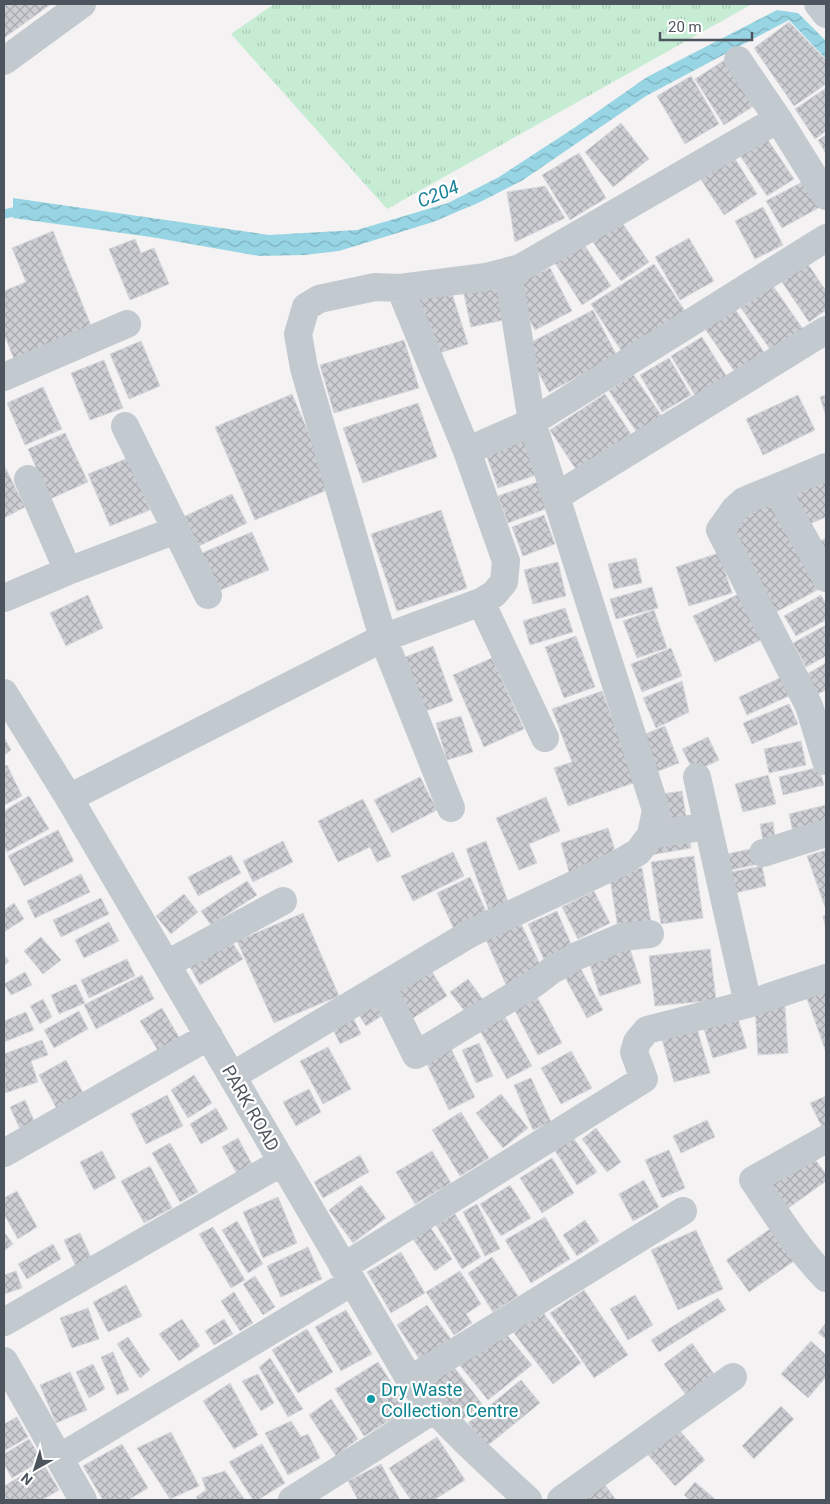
<svg xmlns="http://www.w3.org/2000/svg" width="830" height="1504" font-family="Roboto,sans-serif">
<style>
.park{fill:url(#park-tufts)}
.water{fill:url(#water-waves)}
.lines{fill:none;stroke-linecap:round;stroke-linejoin:round}
.stream{stroke:#98d5e4;stroke-width:9}
.building{fill:url(#building-cross-hatch);stroke:#d7d8dc}
.minor{stroke:#c2c9cf;stroke-width:28}
.culture-dot{fill:#0f9aa8;stroke:#fff;stroke-width:2}
.labels{text-anchor:middle;dominant-baseline:central;stroke-width:4.5;stroke-linejoin:round;paint-order:stroke}
.street-label{font-size:18px;fill:#4c555e;stroke:#fff}
.culture-label{font-size:18px;fill:#0d838f;stroke:#fff;text-anchor:start}
.water-label{font-size:19px;font-style:italic;fill:#1b809a;stroke:#fff}
</style>
<defs>
<pattern id="park-tufts" width="24" height="20" patternUnits="userSpaceOnUse" patternTransform="scale(1.25)"><rect width="24" height="20" fill="#c6ecd4"/><path d="M3 7l-1-3M5 7V3M7 7l1-3M15 17l-1-3M17 17v-4M19 17l1-3" fill="none" stroke="#acccb8"/></pattern>
<pattern id="water-waves" width="16" height="10" patternUnits="userSpaceOnUse" patternTransform="scale(1.25)"><rect width="16" height="10" fill="#98d5e4"/><path d="M0 5q4-4 8 0t8 0" fill="none" stroke="#7eb0bc"/></pattern>
<pattern id="building-cross-hatch" width="8" height="8" patternUnits="userSpaceOnUse" patternTransform="scale(1.25)"><rect width="8" height="8" fill="#cdced4"/><path d="M0 0l8 8M0 8l8-8" fill="none" stroke="#a9aaaf"/></pattern>
</defs>
<rect width="100%" height="100%" fill="#f4f2f2"/>
<path class="park" d="M274,4H752L387,209L231,34Z"/>
<path class="water" d="M777,10L798,13L826,41V59L789,20L646,96L523,180L478,203L433,222L339,251L304,255L259,256L151,237L13,218V198L269,235L357,230L448,203L499,177L574,128L647,77Z"/>
<g class="lines">
<path class="stream" d="M4,214L23,210"/>
</g>
<path class="building" d="M4,4H51L4,38Z
M789,22L826,60V84L794,106L754,48Z
M731,56L760,102L724,125L695,79Z
M691,76L719,124L685,144L657,96Z
M826,88V131L815,139L795,109Z
M621,123L649,159L613,187L585,152Z
M764,134L794,179L767,196L737,151Z
M826,135V154L818,140Z
M579,153L606,198L570,220L542,175Z
M732,154L757,194L724,215L698,175Z
M808,179L822,206L782,228L766,201Z
M545,186L565,218L515,242L507,192Z
M763,207L783,245L755,259L735,221Z
M621,221L649,262L621,281L592,241Z
M53,231L94,333L16,364L4,334V291L26,282L12,248Z
M689,238L714,281L680,300L655,257Z
M135,239L141,253L154,248L169,284L130,300L109,249Z
M584,244L611,286L582,305L555,263Z
M806,261L826,291V310L809,322L780,279Z
M654,264L685,311L622,352L591,304Z
M550,268L572,311L535,330L512,286Z
M505,281L513,318L471,327L463,290Z
M773,286L803,329L772,352L741,308Z
M450,287L468,344L436,354L418,297Z
M735,309L764,352L735,372L705,329Z
M593,310L617,356L549,392L524,346Z
M702,337L732,385L701,405L671,356Z
M404,340L419,388L334,413L320,365Z
M141,341L160,386L129,399L110,354Z
M669,358L691,395L662,412L640,375Z
M104,360L123,408L90,420L71,373Z
M633,374L665,421L640,437L609,391Z
M43,387L62,429L25,445L7,403Z
M292,394L332,488L255,520L215,427Z
M605,394L634,439L579,474L550,430Z
M798,395L815,430L763,455L746,419Z
M826,395V416L820,397Z
M418,403L437,457L363,483L343,428Z
M65,433L88,482L50,499L28,449Z
M532,437L545,472L498,488L486,454Z
M128,458L150,510L110,526L88,474Z
M4,465L25,507L4,518Z
M826,473V517L807,525L792,486Z
M546,479L556,505L508,523L498,496Z
M232,494L247,523L195,548L181,518Z
M774,500L823,587L776,612L727,527Z
M441,510L467,588L397,611L371,534Z
M544,515L555,544L523,556L512,527Z
M252,532L269,570L218,591L202,553Z
M826,538V552L820,541Z
M719,553L732,593L689,606L676,567Z
M636,558L642,583L614,589L608,564Z
M558,562L566,596L533,604L524,570Z
M652,587L658,608L616,619L610,599Z
M743,592L765,638L715,662L693,616Z
M88,595L103,628L66,646L50,613Z
M821,595L826,604V620L796,636L784,616Z
M565,608L573,632L530,645L523,621Z
M654,610L667,648L637,658L623,621Z
M826,625V656L806,667L793,643Z
M576,636L595,687L564,698L545,647Z
M433,646L453,701L423,712L403,658Z
M671,648L682,676L642,692L631,664Z
M492,658L524,729L484,747L453,675Z
M826,663V690L818,694L807,674Z
M782,677L791,695L747,715L739,697Z
M682,681L689,712L656,728L643,698Z
M602,691L636,782L568,806L554,768L572,762L552,709Z
M789,704L798,724L752,744L743,723Z
M461,716L473,752L447,760L436,723Z
M665,726L679,763L653,773L638,737Z
M4,737L11,750L4,755Z
M708,737L719,760L694,772L682,749Z
M801,741L806,765L769,773L764,749Z
M7,765L22,796L4,805V766Z
M819,767L824,785L783,795L779,777Z
M768,775L776,804L743,812L735,784Z
M420,777L437,810L392,833L374,800Z
M682,791L691,848L651,855L642,797Z
M29,796L49,829L7,852L4,846V811Z
M546,797L560,831L529,844L537,863L519,870L496,818Z
M363,799L391,856L377,862L370,847L338,862L318,821Z
M826,805V829L794,836L789,814Z
M773,822L776,846L764,847L760,824Z
M608,828L617,857L569,872L561,843Z
M58,830L74,861L24,886L8,856Z
M283,841L293,862L253,882L243,861Z
M486,841L510,907L490,914L466,849Z
M760,847L763,863L731,870L727,854Z
M826,850V907H825L807,856Z
M453,852L464,876L413,901L401,876Z
M231,855L241,873L198,896L188,877Z
M694,856L703,918L661,924L651,862Z
M762,866L766,886L730,894L726,873Z
M642,868L651,922L618,928L609,873Z
M81,874L90,892L35,918L27,901Z
M470,877L487,913L454,929L437,893Z
M247,881L257,895L211,925L201,911Z
M594,891L610,923L578,939L562,907Z
M184,894L198,912L171,934L156,916Z
M101,898L109,914L61,937L53,920Z
M14,903L24,919L4,932V910Z
M557,911L574,951L546,964L528,924Z
M303,913L339,996L274,1023L237,941Z
M517,915L544,973L508,989L482,931Z
M826,915V929L823,916Z
M109,922L119,941L84,958L75,940Z
M41,937L61,960L43,974L24,951Z
M232,942L243,959L200,985L190,967Z
M629,946L641,983L600,996L588,959Z
M710,949L716,1000L655,1006L649,956Z
M4,955L9,961L4,966Z
M127,959L135,976L89,998L81,980Z
M576,960L603,1010L587,1018L560,968Z
M429,967L447,996L407,1022L388,992Z
M25,972L32,985L11,995L4,984Z
M142,975L154,999L96,1029L84,1005Z
M468,979L484,1001L466,1013L450,992Z
M76,984L85,1003L59,1014L51,995Z
M826,989V1052L806,996Z
M536,995L562,1043L538,1055L513,1007Z
M375,996L386,1013L366,1026L355,1009Z
M43,999L52,1017L40,1024L30,1006Z
M785,1006L788,1053L758,1055L755,1008Z
M162,1008L183,1044L162,1057L140,1021Z
M79,1011L88,1029L54,1048L44,1030Z
M350,1011L361,1034L340,1044L329,1021Z
M26,1012L34,1030L4,1042V1021Z
M736,1012L747,1048L713,1058L702,1023Z
M503,1013L532,1066L507,1079L478,1027Z
M695,1022L710,1073L674,1082L660,1032Z
M42,1040L48,1055L31,1061L38,1082L5,1093L4,1054Z
M479,1043L493,1076L476,1083L462,1050Z
M449,1045L475,1097L449,1110L424,1058Z
M328,1047L351,1089L323,1104L300,1061Z
M571,1051L592,1088L561,1104L541,1068Z
M66,1060L85,1097L58,1111L39,1075Z
M194,1075L212,1103L188,1118L171,1090Z
M531,1078L551,1122L533,1130L514,1085Z
M309,1089L321,1112L296,1126L283,1102Z
M501,1094L528,1128L503,1148L476,1113Z
M167,1095L183,1126L146,1144L131,1114Z
M826,1096V1127L823,1129L810,1103Z
M25,1100L39,1132L24,1138L10,1107Z
M216,1108L228,1129L201,1144L190,1124Z
M461,1112L489,1158L460,1176L432,1130Z
M707,1120L715,1137L681,1153L673,1136Z
M596,1128L621,1162L607,1172L582,1139Z
M570,1133L597,1172L577,1185L552,1146Z
M238,1138L254,1168L239,1177L222,1147Z
M170,1143L198,1192L180,1202L152,1153Z
M669,1150L685,1188L662,1198L645,1160Z
M102,1151L116,1178L94,1190L80,1162Z
M432,1151L451,1183L415,1204L396,1172Z
M811,1154L826,1174V1181L787,1209L769,1185Z
M360,1155L369,1172L323,1198L314,1182Z
M552,1158L574,1193L542,1213L520,1178Z
M150,1166L172,1208L144,1223L121,1181Z
M644,1180L659,1207L633,1221L619,1194Z
M361,1185L386,1218L353,1243L329,1210Z
M510,1185L531,1218L501,1236L480,1204Z
M17,1191L37,1227L18,1239L4,1214V1198Z
M278,1197L297,1243L263,1258L243,1212Z
M477,1204L500,1249L485,1256L463,1212Z
M455,1214L481,1257L462,1269L436,1225Z
M545,1217L570,1259L531,1283L505,1240Z
M585,1220L599,1241L577,1256L563,1235Z
M237,1221L263,1264L248,1273L222,1230Z
M426,1221L452,1259L435,1271L408,1232Z
M777,1224L800,1257L749,1292L726,1260Z
M213,1227L245,1280L231,1288L199,1234Z
M696,1230L723,1289L678,1310L651,1250Z
M4,1232L13,1244L4,1251Z
M80,1233L94,1264L78,1271L64,1240Z
M53,1244L61,1259L27,1279L18,1264Z
M308,1247L322,1279L281,1297L267,1266Z
M401,1252L425,1293L391,1313L367,1272Z
M492,1257L518,1296L493,1312L468,1273Z
M16,1271L22,1288L4,1294V1275Z
M460,1271L481,1304L466,1314L472,1323L454,1335L426,1292Z
M255,1276L275,1307L263,1315L243,1284Z
M126,1285L142,1316L108,1332L93,1302Z
M584,1290L628,1355L594,1378L550,1313Z
M234,1292L253,1323L240,1331L221,1301Z
M635,1295L653,1325L628,1340L610,1309Z
M718,1298L726,1310L659,1352L651,1340Z
M427,1305L455,1345L424,1366L397,1325Z
M538,1306L581,1363L553,1384L510,1328Z
M88,1308L99,1339L72,1348L60,1318Z
M346,1310L372,1354L341,1371L315,1327Z
M182,1319L200,1346L179,1361L159,1334Z
M224,1319L233,1334L214,1345L205,1331Z
M826,1323V1339L818,1333Z
M307,1329L333,1372L298,1393L272,1350Z
M502,1329L532,1365L488,1400L458,1363Z
M128,1337L150,1370L140,1378L117,1344Z
M811,1341L826,1355V1377L808,1398L781,1374Z
M692,1343L718,1380L690,1401L664,1364Z
M113,1352L129,1390L117,1395L101,1357Z
M270,1358L303,1409L288,1417L259,1367Z
M378,1362L408,1409L364,1436L335,1389Z
M93,1364L105,1389L89,1398L76,1372Z
M454,1367L482,1404L459,1422L431,1384Z
M70,1372L87,1410L56,1423L40,1385Z
M258,1374L274,1403L261,1411L242,1381Z
M521,1380L540,1403L487,1446L468,1423Z
M230,1383L258,1435L234,1449L203,1401Z
M331,1399L358,1439L336,1456L309,1415Z
M781,1406L794,1419L754,1459L742,1446Z
M17,1417L28,1437L4,1451V1424Z
M291,1421L301,1437L308,1434L320,1458L288,1475L265,1433Z
M674,1424L705,1460L675,1486L644,1450Z
M171,1432L199,1486L170,1499L137,1448Z
M437,1437L465,1480L434,1500H411L389,1468Z
M29,1439L42,1460L12,1478L4,1464V1454Z
M122,1444L148,1488L128,1500H103L83,1466Z
M262,1444L285,1483L258,1500H253L229,1462Z
M43,1463L59,1490L42,1500H5L4,1497V1486Z
M381,1464L400,1500H358L348,1481Z
M225,1471L245,1500H199L196,1497L206,1490L202,1478Z
M603,1482L616,1500H577Z
M695,1482L716,1500H690L684,1495Z"/>
<g class="lines">
<path class="minor" d="M818,4L826,14
M738,60L778,119L826,196
M4,61L82,4
M400,288L486,277L520,268L778,119
M4,377L127,324
M125,426L208,595
M467,451L532,422L826,238
M826,467L744,501L735,509L720,530L809,706L826,761
M28,479L68,571
M776,488L826,578
M557,496L826,330
M4,598L68,571L176,530
M481,602L545,738
M4,693L69,798L410,1380C445,1425 486,1461 528,1500
M697,777L748,1004
M69,798L383,638L481,602L494,594L504,582L506,561L467,451L400,288L375,287L319,299L306,307L298,334L304,368L383,638L451,808
M651,835L708,826
M763,853L826,833
M167,964L283,901
M382,986L416,1055L535,983L552,970L577,956L622,937L650,934
M232,1076L471,933L618,864L638,852L651,835L656,810L532,422L508,271
M826,1139L753,1180C776,1214 797,1248 826,1278
M4,1153L209,1036
M343,1267L644,1079L634,1052L637,1042L647,1030L748,1004L826,978
M4,1322L282,1162
M4,1361L83,1500
M410,1380L683,1211
M59,1458L352,1282
M292,1500L433,1410
M561,1500L733,1377"/>
</g>
<circle class="culture-dot" cx="371" cy="1399" r="5"/>
<g class="labels">
<g class="street-label">
<text transform="translate(251 1108) rotate(60)">PARK ROAD</text>
</g>
<g class="culture-label">
<text x="381" y="1389">Dry Waste<tspan x="381" dy="21">Collection Centre</tspan></text>
</g>
<g class="water-label">
<text transform="translate(438 194) rotate(-22)">C204</text>
</g>
</g>
<rect width="830" height="1504" fill="none" stroke="#4c555e" stroke-width="10"/>
<g transform="translate(35 1469) rotate(219)" stroke="#ffffff" stroke-width="4" paint-order="stroke">
<path d="M0-4L9 19L0 12L-9 19Z" fill="#4c555e"/>
<text y="-8" font-size="14" font-weight="bold" text-anchor="middle" fill="#4c555e">N</text>
</g>
<path d="M660 32v8h92v-8" fill="none" stroke="#4c555e" stroke-width="2.5"/>
<text x="668" y="32" font-size="15" fill="#4c555e" stroke="#ffffff" stroke-width="4" paint-order="stroke">20 m</text>
</svg>
